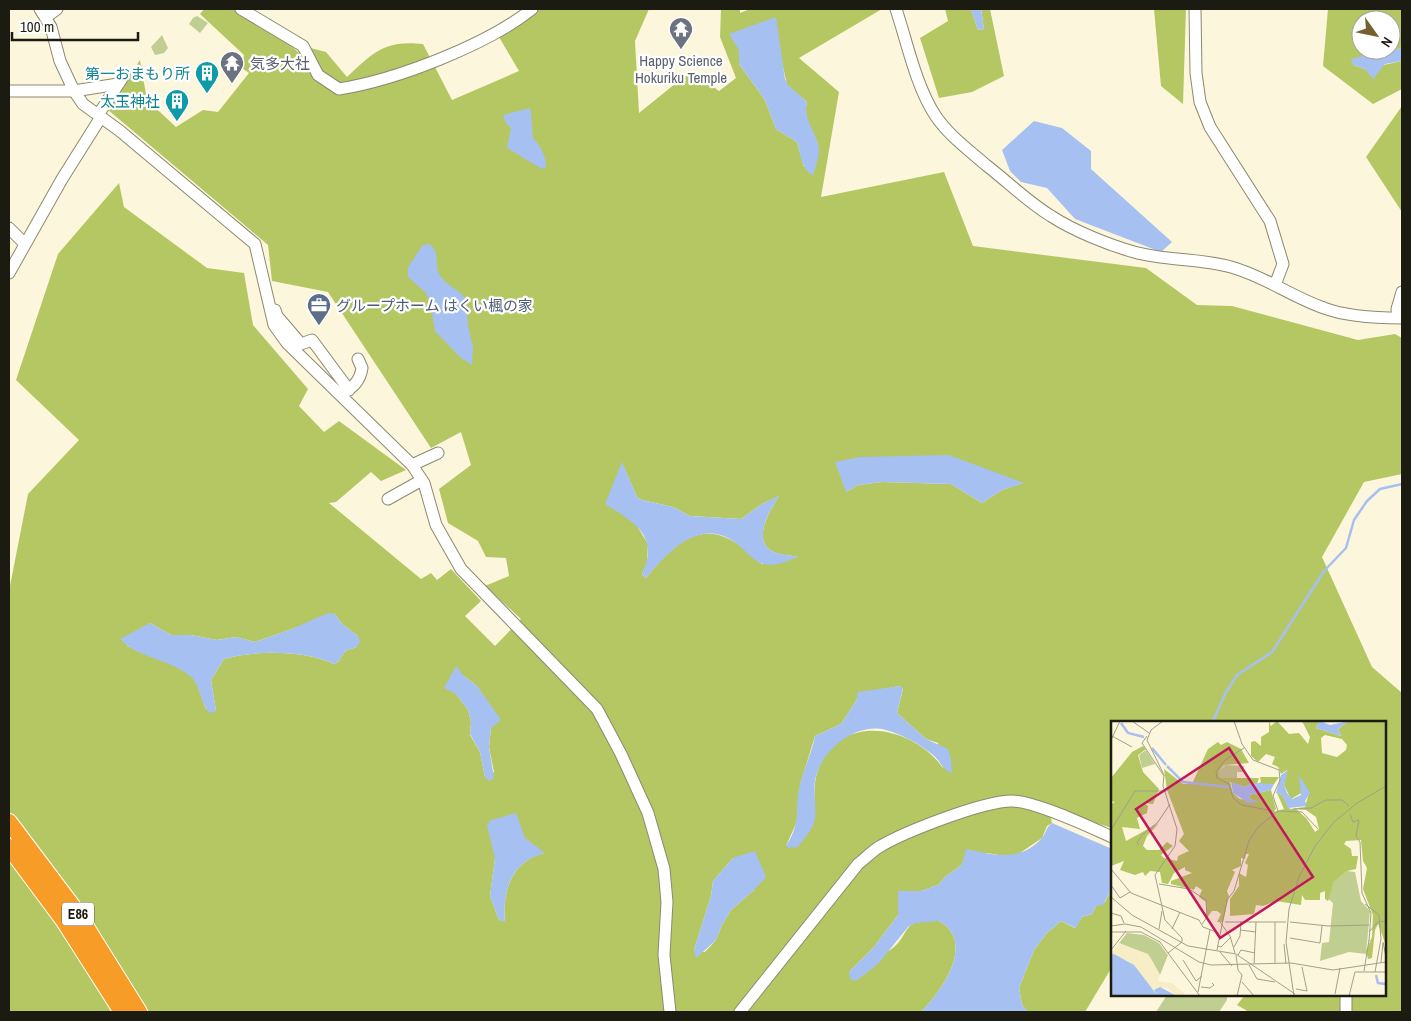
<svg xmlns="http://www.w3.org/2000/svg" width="1411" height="1021" font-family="'Archivo Narrow','Noto Sans JP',sans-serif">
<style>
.green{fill:#c1ce91}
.forest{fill:#b4c762;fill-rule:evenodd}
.water{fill:#a6c0f2}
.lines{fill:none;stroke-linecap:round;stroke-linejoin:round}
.stream{stroke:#a6c0f2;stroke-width:2.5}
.minor-casing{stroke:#8d8970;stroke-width:13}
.highway-casing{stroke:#fff;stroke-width:18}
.minor{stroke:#fff;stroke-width:11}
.highway{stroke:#f79c26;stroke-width:16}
.labels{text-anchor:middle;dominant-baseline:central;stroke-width:4.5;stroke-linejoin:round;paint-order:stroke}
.shield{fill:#fff;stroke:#605f58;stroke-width:1}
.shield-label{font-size:14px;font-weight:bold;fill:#1c1b11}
.worship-label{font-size:15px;fill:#5b616d;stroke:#fff}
.culture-label{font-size:15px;fill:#0d838f;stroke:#fff;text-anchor:end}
.service-label{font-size:15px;fill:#4e5e75;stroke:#fff;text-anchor:start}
.inset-river{fill:none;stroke:#a6c0f2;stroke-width:2.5}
.inset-road{fill:none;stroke:#a29f8b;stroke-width:1}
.view{fill:#c2185b;fill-opacity:0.15;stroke:#c2185b;stroke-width:2.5}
.inset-edge{fill:none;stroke:#1c1b11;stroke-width:2.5}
</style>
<rect width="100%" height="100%" fill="#fcf7dc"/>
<path class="green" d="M197,16L208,23L200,33L189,24L193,18Z
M162,35L168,48L164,53L155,55L151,47Z
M1167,995H1227V1000L1219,1012H1156Z"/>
<path class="forest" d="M204,9C212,9 222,7 231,9C255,13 287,42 306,59L303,46L326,52L347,77C374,52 384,40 423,44L452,100L519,71L499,37L536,9H649L635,41L639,113L691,71L719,91L736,78L720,37L721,9H740V13L750,9H882L799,58L839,92L821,197L944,172L973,246L1146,268L1197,305L1232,306L1358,340L1395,334L1402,338V474L1364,482L1322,557L1372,667L1402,693V1012H1249L1237,1005L1245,995H1385V722H1112V828L1049,808L1052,823L1047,826L1042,838L1017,855L1005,856L987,853L964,860L962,865L946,876L938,885L921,891H898V915L874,947L849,972C862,965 878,959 890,950C912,935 899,917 939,921C977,942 941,992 921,1012H9V591L28,494L79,440L16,380L58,254L119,183L124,207L207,268L244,273L253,325L308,389L299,406L324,432L339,421L406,470L381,481L371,472L336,502L329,503L421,579L431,573L437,580L451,569L481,601L465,616L495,646L521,619L485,586L509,576L506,558L486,557L478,541L448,523L439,489L471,465L461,432L431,448L328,292L272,281L268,245L107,109L140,60L147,100L176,127L203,110L218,112L249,73L242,68L244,55L200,14ZM739,50L780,53L787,85L807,102C803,116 811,131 818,144L804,167L797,142L776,129L765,100L739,64ZM860,457L1023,483L1002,490L982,503L951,484L882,482L858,485L846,492ZM622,463L637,497L642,500L673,507L690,516L741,519L762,504L779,496C771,509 750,541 774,552C780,555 790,555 797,557L762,564C752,556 742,546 731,540C695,520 667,552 646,578L642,574L647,563L648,544L634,521ZM335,614L342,624L358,636L357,647L345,651L339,661L334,664C305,650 254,650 224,659L211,680L216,711L206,709C202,700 199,687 194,679C183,663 145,653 127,646L150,623L171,635H191L217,640L236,637L255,642ZM464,676L478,687L491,728L489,747L494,772L485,777L480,752L470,735L471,722L468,710L456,694ZM900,686L903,689L897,713L926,739L938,743L943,768C915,728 845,711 820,765C812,782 815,800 815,818L786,846L799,817L800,785L815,736L841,724L856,701L859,693ZM544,853C512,861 502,891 505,921L499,920L490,896L495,858ZM733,858L754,890L731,910L722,925L716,940L705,952L694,950L711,896L713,881Z
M945,9H971L978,30L984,29L981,9H990L1004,76L972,92L939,98L920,38L948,21Z
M1154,9H1186L1183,104L1161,86Z
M1328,9H1402V47L1384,56L1371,54L1353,65L1365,69L1402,61V89L1373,104L1323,66ZM1361,20H1391V50H1361Z
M1402,106V212L1366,157Z
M1112,888V967L1085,1012H1028L1022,1005L1019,988L1034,950L1046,934L1061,921L1075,928L1082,917L1092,914L1096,906L1105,902Z"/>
<path class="water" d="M971,9H981L984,29L978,30Z
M776,17L785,79L788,85L807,102C803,118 814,129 818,144C821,154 816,165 813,175C801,170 801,153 797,142L776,129L765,100L739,64V50L729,34Z
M1402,47V61L1385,64L1373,79L1365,69L1353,65L1351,59L1371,54L1384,56Z
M530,108C532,119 532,127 533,138C541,147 546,155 546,167L542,169L507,148L511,128L506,123L503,115Z
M1034,121L1062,128L1091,151V169L1172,242L1161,252L1075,219L1047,188L1021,182L1010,171L1002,150Z
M429,244C441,252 434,263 439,274C445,285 459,289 466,299L468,326L473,347L472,365L461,358L435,331L431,306L426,293L408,277V267L423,245Z
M949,455L1024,483L1002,490L982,503L951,484L882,482L858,485L846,492L835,462L860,457Z
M622,462L637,497L642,500L673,507L690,516L741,519L762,504L780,495C771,508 750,541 774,552C781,555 790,555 798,557C787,561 775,567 764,564C753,562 743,547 733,541C698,518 667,553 646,578L642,574C660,536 634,522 605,504Z
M328,613L335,614L342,624L358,636L360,642L357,647L345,651L339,661L334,664C306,650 253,650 224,659L211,680L216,711L210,713C200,704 201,685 190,676C170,659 137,658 120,639L150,623L171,635H191L217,640L236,637L255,642L292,629Z
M456,666L464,676L478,687L501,720L491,728L489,747L494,778L489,781L485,777L480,752L470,734L471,722L468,710L456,694L444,688Z
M900,686L903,688L897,713L926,739L948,749L951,759L952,773C942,770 940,760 933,755C920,744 903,735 886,730C857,722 823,749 816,776C812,790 817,804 815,818C814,829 804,838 798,847L789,848L786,846C802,822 794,809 800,785C804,768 812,752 815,736L841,724L856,701L858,692Z
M516,813L525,838L545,853C512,861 502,890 505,922L499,920L490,896L495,858L487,825L491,820Z
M1052,823L1112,849V888L1103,905L1096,906L1092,914L1082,917L1076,928L1061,921L1046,934L1034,950L1019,988L1022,1005L1028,1012H921C941,992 977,942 939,921L915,923L908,927L878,964L856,981L850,979L849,972L874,947L898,915V891H921L938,885L946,876L962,865L966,849C993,855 1020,862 1041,839C1046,834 1046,827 1052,823Z
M755,851L766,877L754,890L731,910L722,925L716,940L696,958L694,950L711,896L713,881L733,858Z"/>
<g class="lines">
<path class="stream" d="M1209,722L1214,719L1225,694L1237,675L1272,652L1324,571L1346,548L1354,520L1367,501L1380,489L1402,484
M1110,824L1112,821"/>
<g class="minor-casing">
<path id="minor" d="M40,9L51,27L60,61L74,91L83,104L120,131L255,244L274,325L287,343L412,465L424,483L436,525L461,569L597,709L621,754L648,813L664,869L667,902L664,955L670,1012
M241,9L303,46L318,75L339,89C396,80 487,45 532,9
M896,9C907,42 916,86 935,115C948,135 969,150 986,165C1008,182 1028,202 1051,216C1074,231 1109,245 1134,252C1166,261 1199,258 1231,267C1264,276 1292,297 1324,308C1347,317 1378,318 1402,318
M1195,9L1196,73L1200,102L1210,127L1270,221L1283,264L1275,285
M46,17L57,9
M9,91H74L118,84
M98,115L125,74
M9,228L24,243
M9,273L62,179L101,117
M275,310L277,316L301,344L312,340L349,390
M1398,318L1397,309L1402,292
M343,394C354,386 360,381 362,368L358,359
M412,465L438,453
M388,499L422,480
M740,1012L858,864C865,859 871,852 879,847C904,832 983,801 1012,801C1035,801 1090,827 1112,837
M1346,1012V995"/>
</g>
<g class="highway-casing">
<path id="highway" d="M9,822L76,911L139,1012
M9,847L64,921L122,1012"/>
</g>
<use href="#minor" class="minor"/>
<use href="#highway" class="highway"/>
</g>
<defs>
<g id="temple-pin" transform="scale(1.25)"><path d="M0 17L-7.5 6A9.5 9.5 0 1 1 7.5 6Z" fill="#6b7280" stroke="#fff"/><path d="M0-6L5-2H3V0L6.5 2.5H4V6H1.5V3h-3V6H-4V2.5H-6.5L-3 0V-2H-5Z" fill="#fff"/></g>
<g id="building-pin" transform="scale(1.25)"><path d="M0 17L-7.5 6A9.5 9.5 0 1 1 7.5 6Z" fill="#0f9aa8" stroke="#fff"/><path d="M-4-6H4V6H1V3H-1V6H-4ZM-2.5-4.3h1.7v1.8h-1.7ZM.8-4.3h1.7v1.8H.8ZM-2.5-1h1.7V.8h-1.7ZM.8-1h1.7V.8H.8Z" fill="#fff"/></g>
<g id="office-pin" transform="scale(1.25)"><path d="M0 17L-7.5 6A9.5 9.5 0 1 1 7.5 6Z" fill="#5c6f8a" stroke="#fff"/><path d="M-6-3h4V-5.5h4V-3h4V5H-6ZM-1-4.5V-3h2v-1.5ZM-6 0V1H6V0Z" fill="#fff"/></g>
</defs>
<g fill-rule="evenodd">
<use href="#temple-pin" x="681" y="29"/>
<use href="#temple-pin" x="232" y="63"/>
<use href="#building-pin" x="207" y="73"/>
<use href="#building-pin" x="177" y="101"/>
<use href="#office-pin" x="319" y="305"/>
</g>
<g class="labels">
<rect class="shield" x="62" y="902.5" width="32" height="23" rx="4"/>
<g class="shield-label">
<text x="78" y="914">E86</text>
</g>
<g class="worship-label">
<text x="681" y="60">Happy Science<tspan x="681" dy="17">Hokuriku Temple</tspan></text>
<text x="250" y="63" text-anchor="start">気多大社</text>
</g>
<g class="culture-label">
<text x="190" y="73">第一おまもり所</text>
<text x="160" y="101">太玉神社</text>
</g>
<g class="service-label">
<text x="336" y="305">グループホーム はくい楓の家</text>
</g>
</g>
<g transform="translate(1111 721)">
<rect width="275" height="275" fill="#fcf7dc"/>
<path d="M35,29L44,43L31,47L28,34ZM114,44L133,45V51H126V58H109L108,50ZM236,150L244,151L250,180L259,190L255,233L238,231L209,240L211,222L218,221L222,182L217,178L223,161ZM16,212L33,214L48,222L57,234L49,254L39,236L8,222Z" fill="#c1ce91"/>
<path d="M158,0L160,5L166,0L178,13L188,12L197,23L199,16L191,0H209L205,7L230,15L227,8L238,0H275V224L267,203L264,209L261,237L257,238L255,230L261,216L262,194L252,168L256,147L252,140L250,119L235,120L233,123L240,128L241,135H247L245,148L236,150L223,161L217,180L214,178V170L209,172V179H194L191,174L190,184L165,180L152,185L145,184L143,193L119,195V178L128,165V152L135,156L137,144L134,142L138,133H135L134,138L130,137V145L121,149L124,151L116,170L118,175L112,201H106L110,193L106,190H101L96,197L95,181L88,176L91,169L85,165L83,169L60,163V160L81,152L74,149V146L63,152L57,163L51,162L49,151L39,150L34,155L32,151L24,154L9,149L13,140L0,145V83L4,81L0,80V57L21,31L32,25L35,28L27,34L32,51L48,68L42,83L33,82L37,85L36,92L26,97L29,108L11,106L15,120L48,102L36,115L32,125L36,129H48L56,121L62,125L50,134L53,137L66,140L67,135L78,130L68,120L73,113L56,69L53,48L72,63H81L97,28L107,21L110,24L116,21L130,28L138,42L113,44L108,50L109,57H148L146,63L150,61L149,56H168L163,63L146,64L141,62L134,66L119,61L122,72L129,78L147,81L139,78L138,74L160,69L165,88L162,91L173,88L166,72L171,74L179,88L194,86L198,72L189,57L192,71L180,78L173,64L176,49L170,53L167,46L161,43L164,36L155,33L147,41L140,35V21L144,20L150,25V16L158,11ZM214,14L231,18L236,24L235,29L226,36L211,32L210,17ZM185,88L195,89L205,96L208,108L204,111L196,98Z" fill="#b4c762" fill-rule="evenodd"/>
<path d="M8,222L37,233L49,254L47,260L61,262L76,275H66L55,266L43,269L17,240L0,234Z" fill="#f7edc7"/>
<path d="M209,0L219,4L238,0L227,8L230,15L205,7ZM177,49L173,64L176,72L181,78L190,74L188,54L199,72L194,80L196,85L177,87L171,74L165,72L170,54ZM120,61L134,66L141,62L163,63L160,69L138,74L139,78L148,81L137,82L122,72ZM3,233L23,244L46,274L43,269L49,266L66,275H0V234Z" fill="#a6c0f2"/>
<path class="inset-river" d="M10,2L17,12L33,16M41,27L55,44M56,45L72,61L118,66M265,254L267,262L275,263"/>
<path class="inset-road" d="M21,0L38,12M52,0L40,9L36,19L53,54L52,65L66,108L64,125L44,154L54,199L71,217V221M123,0L131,23L142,39L168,49L169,59L162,75L167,90M1,15L21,26M36,15L31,22L53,55M0,19L9,0M133,27L114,39L105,51L106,57L118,63L122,77L131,84L162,90L164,93M183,88L200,87L215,79H231L238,85M167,90L191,91L207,108M239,93L242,101L248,99L245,115L249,121L251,172L260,192L258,220M0,109L24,70H55M28,124L26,122L31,114L47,101L59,83M0,148L20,172L88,199L92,206L108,212M48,163L78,168L95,179L96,196L91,203M0,164L9,177L19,171M0,176L21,194L77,225L125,233L184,273M254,183L268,194L270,218L264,251M0,192L10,195L13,202M109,201L119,215L124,232M114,201H175M179,201L217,205L258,204M0,205L14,203L30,206L88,241L100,244L180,242L222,249L275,241M48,208L51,190M61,208L69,191M129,209L145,211M0,211H30L49,221L57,232L71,221M258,211L267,201L275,200M179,217L209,222L211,205M272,221L275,236M173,223L175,243M106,225L110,226L120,216M123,226L129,215L130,200M0,229L15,210M106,229L116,179L123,170L138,120L147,106L167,90M109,231L121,245M57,232L89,275M125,234L127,249L131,254L126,275M127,234L130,229L144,232M72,239L85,260L91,255M270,241L272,222M143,243L145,201M164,243V201M138,244L146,258L164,261M253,250L258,219M131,261L143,275M90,266L99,267L103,264L101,262M185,268L196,270L191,246M87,271L99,209M224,273L229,247M183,275L175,221L178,188L188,156L204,125L223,101L246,82L275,65M238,275L244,251H275"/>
<path class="view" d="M118,27L202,156L109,217L25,88Z"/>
<rect width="275" height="275" class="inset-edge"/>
</g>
<rect width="1411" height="1021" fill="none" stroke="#1c1b11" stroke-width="20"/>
<g transform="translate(1376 35) rotate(123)"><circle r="24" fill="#ffffff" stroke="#a4a4a0"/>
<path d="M0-4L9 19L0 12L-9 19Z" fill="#766030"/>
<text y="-8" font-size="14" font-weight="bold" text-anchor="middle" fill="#1c1b11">N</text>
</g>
<path d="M12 32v8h126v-8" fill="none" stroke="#1c1b11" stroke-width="2.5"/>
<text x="20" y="32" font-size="15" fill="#1c1b11" stroke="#ffffff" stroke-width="4" paint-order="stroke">100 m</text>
</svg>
